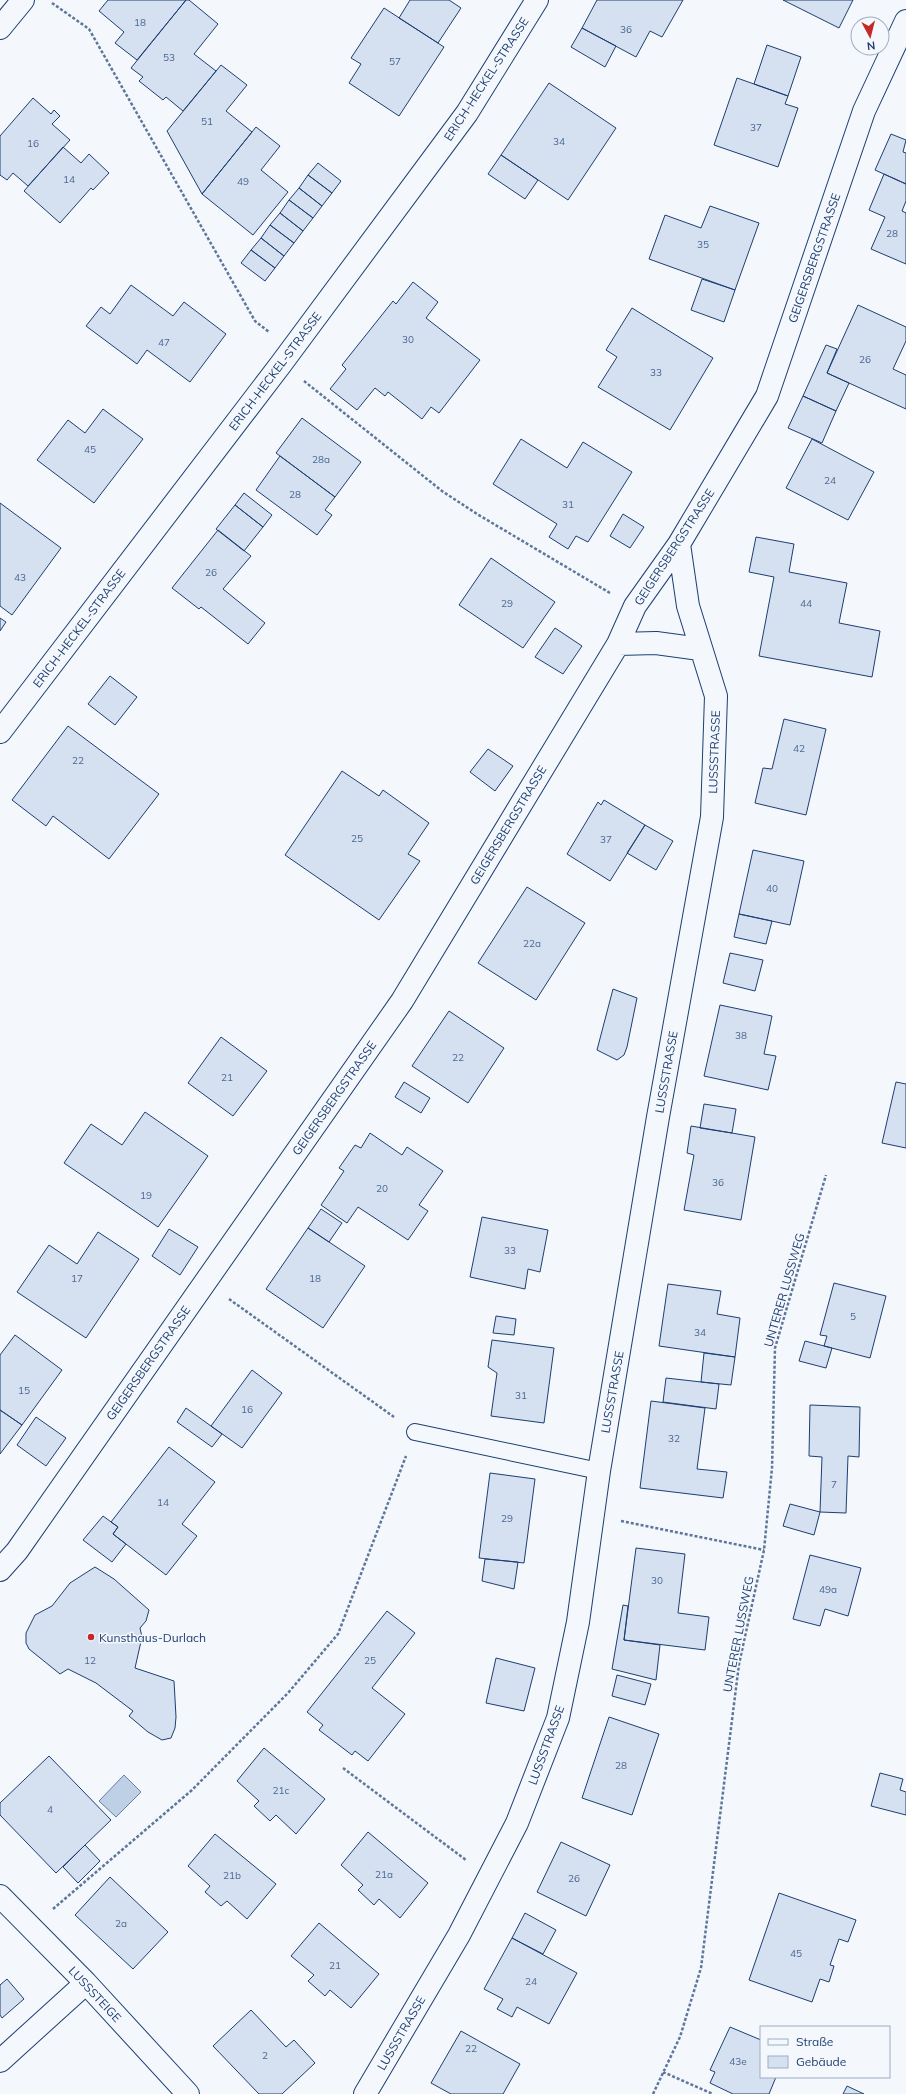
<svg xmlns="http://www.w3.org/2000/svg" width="906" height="2094" font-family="Mulish,sans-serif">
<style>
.water{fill:#bed0e5;stroke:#687fa3}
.building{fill:#d5e0f0;stroke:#1d3f73}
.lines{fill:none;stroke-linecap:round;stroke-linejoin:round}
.service-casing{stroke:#1d3f73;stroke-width:18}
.minor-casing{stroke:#1d3f73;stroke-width:24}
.path{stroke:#5e769c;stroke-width:2.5;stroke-dasharray:3 2;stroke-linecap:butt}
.service{stroke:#f4f7fb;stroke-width:16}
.minor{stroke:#f4f7fb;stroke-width:22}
.poi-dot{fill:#c62828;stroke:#f4f7fb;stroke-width:1.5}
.labels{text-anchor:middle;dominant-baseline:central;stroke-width:3;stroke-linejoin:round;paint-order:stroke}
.number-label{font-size:10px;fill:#4b6792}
.street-label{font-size:12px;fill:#1d3f73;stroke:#f4f7fb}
.poi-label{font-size:12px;fill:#1d3f73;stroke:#f4f7fb;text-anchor:start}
</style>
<rect width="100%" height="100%" fill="#f4f7fb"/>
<path class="water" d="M124,1775L141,1792L116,1817L99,1801Z"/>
<path class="building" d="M108,0H186L137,60L115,43L124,32L99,11Z
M186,0H189L218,24L194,54L216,71L183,111L166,97L163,100L139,81L143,77L131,68Z
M410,0H449L461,8L438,43L399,18Z
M597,0H683L662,37L650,31L636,57L582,28Z
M783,0H853L839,28Z
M384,8L444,47L399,116L349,83L361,64L351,58Z
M582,28L616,46L605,67L571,47Z
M767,45L801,57L788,96L754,84Z
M221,65L247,85L226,111L252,132L202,194L167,131Z
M737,78L788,96L785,104L798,108L778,167L714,145Z
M549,83L616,128L568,200L501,155Z
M33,98L51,114L54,110L60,116L52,124L70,140L28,186L13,173L7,180L0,175V136Z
M256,127L280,146L261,170L288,192L253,235L202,194Z
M891,134L906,140L903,152L906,153V184L875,170Z
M63,147L81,163L89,154L109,173L93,190L91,188L60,223L24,191Z
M501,155L538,180L525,199L488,174Z
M318,163L341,181L332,193L308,175Z
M884,174L906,184V201L902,211L906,213V264L871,249L885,217L869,210Z
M308,175L332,193L322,206L299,188Z
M299,188L322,206L313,218L289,200Z
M289,200L313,218L303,231L280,213Z
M710,206L759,223L735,290L649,259L665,215L701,228Z
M280,213L303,231L294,243L270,225Z
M270,225L294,243L284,256L261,238Z
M261,238L284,256L275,268L251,250Z
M251,250L275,268L265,281L241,263Z
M702,279L735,290L724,322L691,310Z
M413,282L438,302L426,318L480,360L439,413L431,407L422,419L388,392L385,396L375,388L357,410L330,389L346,369L342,365L393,301L396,304Z
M131,285L173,316L184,302L226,334L190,382L147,350L137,364L86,326L101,307L110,314Z
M858,305L906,327V341L893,369L906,375V409L827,373Z
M632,308L713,358L670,430L598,387L617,357L606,350Z
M826,345L837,349L827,373L849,383L836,411L803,396Z
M803,396L836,411L822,443L788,428Z
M103,409L143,439L94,503L37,460L68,420L85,433Z
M302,418L361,462L335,497L276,453Z
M521,439L567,468L583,442L632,472L588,542L576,536L568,549L549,537L557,524L493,484Z
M812,439L874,472L848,520L786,488Z
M280,456L335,497L325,510L332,515L317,535L256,490Z
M244,493L272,515L263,527L235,505Z
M0,503L61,548L12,615L0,606Z
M235,505L263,527L244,551L216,529Z
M623,514L644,527L630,548L610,536Z
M218,530L251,556L223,589L265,623L248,644L201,607L199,609L172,588Z
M756,537L794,544L789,572L847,583L839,623L880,631L872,677L759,656L774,577L749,572Z
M491,558L555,602L523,648L459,605Z
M0,618L6,622L0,631Z
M555,628L582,646L563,674L535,657Z
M110,676L137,697L115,725L88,704Z
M784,719L826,729L806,815L755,803L763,768L772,769Z
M68,726L159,794L109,859L53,816L46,826L12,800Z
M488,749L513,766L495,791L470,772Z
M342,771L379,796L383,790L429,823L408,854L420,861L379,920L285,855Z
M604,800L645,825L610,881L567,854L598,802L601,805Z
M645,825L673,841L656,870L627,853Z
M753,850L804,861L790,925L739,914Z
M527,887L585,923L536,1000L478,963Z
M739,914L772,921L766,944L734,937Z
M730,953L763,960L755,991L723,983Z
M613,989L637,998L627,1047L624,1055L617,1060L597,1050Z
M720,1005L772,1016L764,1054L776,1056L768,1090L704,1076Z
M449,1011L504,1048L468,1103L412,1066Z
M221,1037L267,1071L233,1116L188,1083Z
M404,1082L430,1098L421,1113L395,1097Z
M896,1082L906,1084V1148L882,1143Z
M704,1104L736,1109L732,1133L700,1128Z
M145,1112L208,1156L158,1227L64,1163L91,1124L122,1145Z
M691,1126L755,1137L741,1220L684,1210L694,1155L687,1153Z
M370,1133L402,1155L407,1147L443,1171L419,1205L428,1211L408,1240L358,1207L347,1223L321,1205L344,1171L339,1168L355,1145L361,1148Z
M321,1209L342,1223L329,1242L308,1228Z
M482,1217L548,1230L540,1272L528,1269L525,1289L470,1277Z
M308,1228L365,1266L323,1328L266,1289Z
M169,1229L198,1247L180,1275L152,1256Z
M98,1232L139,1259L86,1338L17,1292L49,1245L77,1264Z
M834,1283L886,1296L870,1358L824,1346L827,1336L820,1335Z
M668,1284L721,1291L717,1314L740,1318L735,1357L659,1346Z
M496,1316L516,1319L514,1335L493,1333Z
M15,1335L62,1370L22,1425L0,1410V1355Z
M492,1340L554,1348L544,1423L491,1416L497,1373L488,1367Z
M805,1341L832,1348L826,1368L799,1361Z
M704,1353L735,1357L731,1385L701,1382Z
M252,1370L282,1393L242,1448L211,1426Z
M666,1378L719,1384L716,1409L663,1402Z
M651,1401L705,1408L697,1469L727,1472L723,1498L640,1488Z
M810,1405L860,1407L859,1457L848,1456L846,1513L820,1512L822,1457L809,1456Z
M186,1408L222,1434L212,1447L177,1422Z
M0,1410L22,1425L0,1454Z
M36,1417L66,1438L46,1466L17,1445Z
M169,1447L215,1482L182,1524L197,1536L166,1575L113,1534L118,1527L111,1522Z
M490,1473L535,1479L524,1563L479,1558Z
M790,1504L820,1512L814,1535L783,1526Z
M103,1516L118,1527L113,1534L126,1544L112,1562L83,1540Z
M636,1548L685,1554L678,1613L709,1617L705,1650L624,1640Z
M810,1555L861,1568L848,1616L825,1609L820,1626L793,1619Z
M485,1559L518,1562L514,1589L482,1581Z
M95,1567L114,1579L149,1610L146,1621L140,1628L142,1637L135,1668L174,1681L176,1717L175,1728L171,1738L162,1740L148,1732L129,1716L133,1711L96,1683L68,1669L60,1674L29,1649L26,1643V1633L35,1615L52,1606L70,1583Z
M623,1605L628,1606L624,1640L660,1645L656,1680L612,1669Z
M387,1611L415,1633L372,1688L405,1714L368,1761L355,1751L352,1755L319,1730L323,1725L307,1712Z
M496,1658L535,1668L524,1711L486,1703Z
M617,1675L651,1684L645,1705L612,1696Z
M609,1717L659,1734L632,1815L582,1798Z
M264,1748L325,1799L296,1834L276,1815L270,1821L254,1806L259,1801L237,1781Z
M49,1756L111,1820L56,1873L0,1815V1803Z
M880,1773L903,1779L900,1790L906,1792V1815L871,1806Z
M368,1832L428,1883L400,1918L379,1899L374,1905L358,1890L363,1885L341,1865Z
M215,1834L276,1884L247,1919L227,1901L221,1906L205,1892L210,1886L188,1866Z
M561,1842L610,1865L586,1916L537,1892Z
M85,1845L100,1861L78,1883L63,1867Z
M110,1877L168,1932L133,1969L75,1915Z
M779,1893L856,1920L848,1942L839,1939L830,1965L834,1966L829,1982L820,1979L812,2002L749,1980Z
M525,1913L556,1930L543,1954L512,1938Z
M319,1923L379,1974L351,2008L330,1990L325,1996L308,1981L314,1975L291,1956Z
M512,1938L577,1973L549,2024L517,2007L512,2017L497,2009L503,1999L484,1989Z
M7,1979L24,1999L2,2018L0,2015V1985Z
M251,2010L286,2047L294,2040L315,2063L282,2094H259L213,2046Z
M730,2027L761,2040V2077H776L769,2094H733L710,2083L715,2072L710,2070Z
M461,2031L520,2064L503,2094H451L431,2083Z
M847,2086L864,2094H843Z"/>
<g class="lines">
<g class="service-casing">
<path id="service" d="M415,1432L599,1471"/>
</g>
<g class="minor-casing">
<path id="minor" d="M0,28L23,0
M618,644L656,643L700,649
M0,732L281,364L467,113L537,0
M0,1570L17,1551L402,1001L618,644L635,606L679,544L767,396L864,111L906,21
M0,1896L86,1983L188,2094
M0,2061L86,1983
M365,2094L459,1935L517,1823L558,1718L578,1622L599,1471L658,1117L712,817L716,696L688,606L679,544"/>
</g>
<path class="path" d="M52,3L89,29L255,321L269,332
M304,381L442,491L477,514L610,593
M229,1299L394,1417
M621,1521L764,1550
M343,1768L466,1860
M53,1909L192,1790L288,1693L338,1634L406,1456
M663,2072L713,2094
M653,2094L680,2037L701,1968L739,1664L764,1550L772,1468L775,1348L826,1175"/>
<use href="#service" class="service"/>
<use href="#minor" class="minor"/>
</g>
<circle class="poi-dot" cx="91" cy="1637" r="4"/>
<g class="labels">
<g class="number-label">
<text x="140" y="22">18</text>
<text x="626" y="29">36</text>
<text x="169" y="57">53</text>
<text x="395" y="61">57</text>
<text x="207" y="121">51</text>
<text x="756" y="127">37</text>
<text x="559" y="141">34</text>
<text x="33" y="143">16</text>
<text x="69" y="179">14</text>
<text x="243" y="181">49</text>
<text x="892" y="233">28</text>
<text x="703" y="244">35</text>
<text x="408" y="339">30</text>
<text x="164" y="342">47</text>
<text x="865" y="359">26</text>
<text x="656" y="372">33</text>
<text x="90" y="449">45</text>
<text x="321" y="459">28a</text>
<text x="830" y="480">24</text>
<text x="295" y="494">28</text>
<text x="568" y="504">31</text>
<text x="211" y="572">26</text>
<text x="20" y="577">43</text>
<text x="507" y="603">29</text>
<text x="806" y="603">44</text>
<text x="799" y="748">42</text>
<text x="78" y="760">22</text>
<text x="357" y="838">25</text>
<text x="606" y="839">37</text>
<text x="772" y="888">40</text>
<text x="532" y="943">22a</text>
<text x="741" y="1035">38</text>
<text x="458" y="1057">22</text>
<text x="227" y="1077">21</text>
<text x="718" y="1182">36</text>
<text x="382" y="1188">20</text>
<text x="146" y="1195">19</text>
<text x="510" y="1250">33</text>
<text x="77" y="1278">17</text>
<text x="315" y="1278">18</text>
<text x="853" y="1316">5</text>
<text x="700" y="1332">34</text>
<text x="24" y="1390">15</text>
<text x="521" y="1395">31</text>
<text x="247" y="1409">16</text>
<text x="674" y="1438">32</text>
<text x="834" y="1484">7</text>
<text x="163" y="1502">14</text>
<text x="507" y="1518">29</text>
<text x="657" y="1580">30</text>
<text x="828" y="1589">49a</text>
<text x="90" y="1660">12</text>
<text x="370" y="1660">25</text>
<text x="621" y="1765">28</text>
<text x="281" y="1790">21c</text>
<text x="50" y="1809">4</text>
<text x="384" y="1874">21a</text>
<text x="232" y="1875">21b</text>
<text x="574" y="1878">26</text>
<text x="121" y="1923">2a</text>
<text x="796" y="1953">45</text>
<text x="335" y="1965">21</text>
<text x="531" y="1981">24</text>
<text x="471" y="2048">22</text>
<text x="265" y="2055">2</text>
<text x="738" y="2061">43e</text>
</g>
<g class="street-label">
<text transform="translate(486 79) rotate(-57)">ERICH-HECKEL-STRASSE</text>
<text transform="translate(814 258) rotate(-71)">GEIGERSBERGSTRASSE</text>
<text transform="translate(275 371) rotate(-53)">ERICH-HECKEL-STRASSE</text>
<text transform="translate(674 547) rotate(-57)">GEIGERSBERGSTRASSE</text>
<text transform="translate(79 628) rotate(-53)">ERICH-HECKEL-STRASSE</text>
<text transform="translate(714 752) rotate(-88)">LUSSSTRASSE</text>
<text transform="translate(508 825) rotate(-59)">GEIGERSBERGSTRASSE</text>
<text transform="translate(666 1072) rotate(-80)">LUSSSTRASSE</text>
<text transform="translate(334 1098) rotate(-55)">GEIGERSBERGSTRASSE</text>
<text transform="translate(784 1290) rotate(-74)">UNTERER LUSSWEG</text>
<text transform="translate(148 1363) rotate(-55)">GEIGERSBERGSTRASSE</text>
<text transform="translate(612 1392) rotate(-80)">LUSSSTRASSE</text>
<text transform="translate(738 1634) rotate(-79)">UNTERER LUSSWEG</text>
<text transform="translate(546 1745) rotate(-70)">LUSSSTRASSE</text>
<text transform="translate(95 1994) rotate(47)">LUSSSTEIGE</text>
<text transform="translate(401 2033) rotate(-60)">LUSSSTRASSE</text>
</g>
<g class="poi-label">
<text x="99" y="1637">Kunsthaus-Durlach</text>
</g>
</g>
<rect x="760" y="2026" width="130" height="52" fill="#f4f7fb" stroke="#9eadc5"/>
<rect x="768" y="2039" width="20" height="6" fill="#f4f7fb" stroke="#9eadc5"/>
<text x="796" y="2046" font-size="12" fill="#1d3f73">Straße</text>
<rect x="768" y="2056" width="20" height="12" fill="#d5e0f0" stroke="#9eadc5"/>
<text x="796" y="2066" font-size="12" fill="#1d3f73">Gebäude</text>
<g transform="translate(870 36) rotate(173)"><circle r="19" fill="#f4f7fb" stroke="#9eadc5"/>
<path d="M0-3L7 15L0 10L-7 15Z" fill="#c62828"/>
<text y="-6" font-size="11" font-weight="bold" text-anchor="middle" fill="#1d3f73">N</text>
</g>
</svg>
